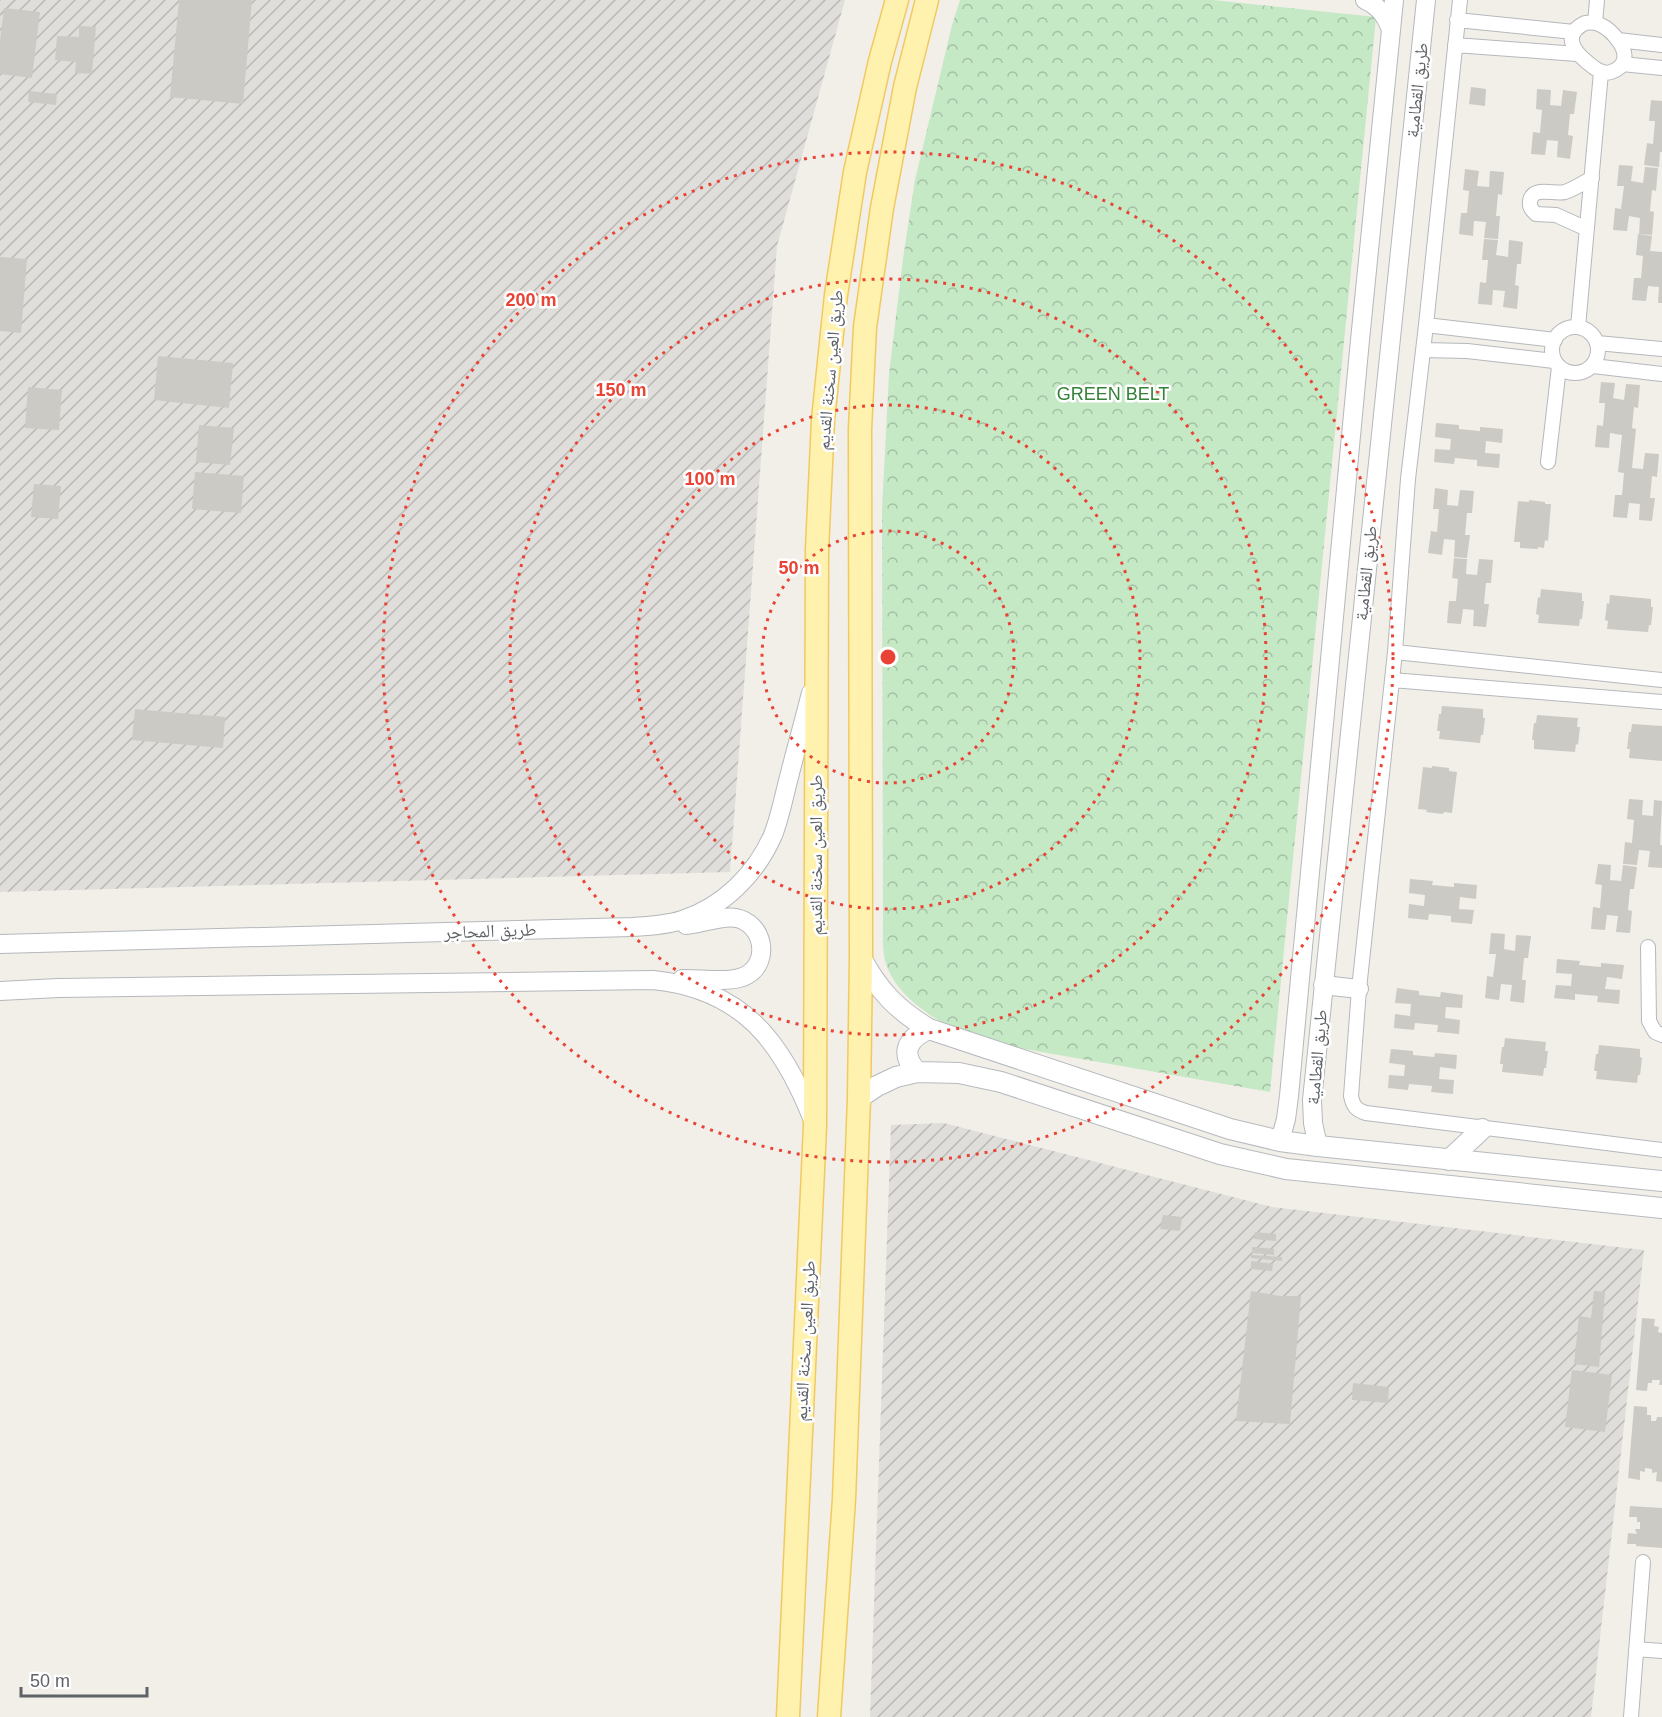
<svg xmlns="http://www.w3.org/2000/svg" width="1662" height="1717" font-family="Arial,'Noto Naskh Arabic',sans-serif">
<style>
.industrial{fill:url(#industrial-furrows)}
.park{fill:url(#park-crowns)}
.building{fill:#cccac5}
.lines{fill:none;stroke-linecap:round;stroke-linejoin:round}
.minor-casing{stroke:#b5b8bc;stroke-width:16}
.tertiary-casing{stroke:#b5b8bc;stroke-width:20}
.secondary-casing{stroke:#b6babf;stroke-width:22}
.primary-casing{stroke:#f2c960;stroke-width:25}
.minor{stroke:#fff;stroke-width:14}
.tertiary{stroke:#fff;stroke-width:18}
.secondary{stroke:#fff;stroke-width:20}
.primary{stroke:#fff2af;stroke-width:22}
.ring{fill:none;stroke:#ea4335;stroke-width:3;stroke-dasharray:3 6}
.labels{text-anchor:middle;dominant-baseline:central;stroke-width:5;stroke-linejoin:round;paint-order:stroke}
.street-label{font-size:18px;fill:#5f6368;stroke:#fff}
.park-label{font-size:18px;fill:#348238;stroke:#fff}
.centre{fill:#ea4335;stroke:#fff;stroke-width:3}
.ring-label{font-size:18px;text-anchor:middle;font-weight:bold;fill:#ea4335;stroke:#fff;stroke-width:5;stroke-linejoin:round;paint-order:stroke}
</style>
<defs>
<pattern id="industrial-furrows" width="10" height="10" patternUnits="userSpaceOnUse" patternTransform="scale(1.5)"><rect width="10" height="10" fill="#e0deda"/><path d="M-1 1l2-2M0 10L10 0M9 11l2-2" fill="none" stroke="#b9b8b5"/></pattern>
<pattern id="park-crowns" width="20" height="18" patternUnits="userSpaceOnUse" patternTransform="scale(1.5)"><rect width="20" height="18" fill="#c5e8c5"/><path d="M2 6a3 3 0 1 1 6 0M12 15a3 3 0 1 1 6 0" fill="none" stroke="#a3c0a4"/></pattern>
</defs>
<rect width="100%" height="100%" fill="#f1efe8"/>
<path class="industrial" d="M0,0H845L777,246L730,872L0,892Z
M944,1123L1272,1207L1644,1250L1591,1717H870L891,1125Z"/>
<path class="park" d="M960,0H1213L1376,17L1270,1092L974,1040C941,1023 895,999 885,960C882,948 883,934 883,922L882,510L889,374L903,259L915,180L952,25Z"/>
<path class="building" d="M179,0H252L243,104L170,97Z
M4,8L40,12L32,78L0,74V41Z
M79,26L96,27L92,74L75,73L76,62L55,60L57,36L79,37Z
M1471,87L1486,89L1485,106L1469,104Z
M1537,89L1551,90L1550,105L1561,106L1563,90L1577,92L1574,114H1570L1568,135L1573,136L1570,159L1557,157L1558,141L1547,140L1545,155L1531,154L1533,132L1540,133L1542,110L1536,109Z
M29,91L57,94L56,105L28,102Z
M1651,100L1662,101V152H1660L1659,167L1644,165L1647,143L1653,144L1655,121H1649Z
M1619,165L1633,166L1631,181L1643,183L1645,167L1658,168L1656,191L1652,190L1650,211L1654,212L1652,235L1639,234L1640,218L1629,216L1627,231L1613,230L1615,208L1621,209L1624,186H1617Z
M1465,169L1479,171L1477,186L1489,187L1490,171L1504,172L1502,195L1498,194L1496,216H1500L1498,239L1484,238L1486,222L1474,221L1473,236L1459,234L1461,213H1467L1469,191L1463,190Z
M1638,234L1652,236L1650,251L1662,252V303H1658L1659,287L1648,286L1646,301L1632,300L1634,278H1641L1643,256L1636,255Z
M1484,239L1498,240L1496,255L1508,257L1509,240L1523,242L1521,264H1517L1515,285L1519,286L1517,309L1503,307L1505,291L1493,290L1492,305L1478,304L1480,282L1486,283L1488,260H1482Z
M0,257L27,259L21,333L0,331Z
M158,356L233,363L229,408L154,400Z
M1601,382L1615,383L1613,398L1624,400L1626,384L1640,385L1638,408L1634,407L1632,428L1636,429L1632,468L1643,469L1645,453L1659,454L1657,477L1652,476L1650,498H1655L1652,521L1639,520L1640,504L1629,503L1627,518L1613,517L1615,495H1622L1624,473L1618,472L1622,435L1610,433L1609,448L1595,447L1597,425L1603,426L1605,403H1599Z
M28,387L62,390L59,430L25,428Z
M1436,423L1459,425V429L1480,431V427L1503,429L1502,443L1486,441L1485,453L1500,454L1499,468L1477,466V460L1455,458L1454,464L1434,462L1435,449L1450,450L1451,439L1435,437Z
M199,425L234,428L230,465L196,462Z
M195,472L244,476L241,513L192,509Z
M34,484L61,486L58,519L31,517Z
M1435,488L1448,490L1447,505L1458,506L1460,490L1474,491L1472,513H1467L1465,535H1470L1467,558L1454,557L1455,540L1444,539L1442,555L1428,553L1431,531L1437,532L1439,509H1433Z
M1529,500L1545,502V504H1551L1548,541L1545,540L1544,548L1538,547V549L1520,548V542H1514L1518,501L1529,502Z
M1454,558L1467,559L1466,574L1477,575L1479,559L1493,560L1491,583H1486L1484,604H1489L1486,627L1473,626L1474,610L1463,609L1461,624L1447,623L1449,601H1456L1458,579L1452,578Z
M1541,589L1582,593V601H1584L1582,619H1580L1579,626L1538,623L1539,615L1536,614L1538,597L1540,598Z
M1610,595L1651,599V607H1653L1651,625H1649L1648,632L1607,629L1608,621L1605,620L1607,603L1609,604Z
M1442,706L1483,709V718H1485L1483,735H1481L1480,743L1439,739L1440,731H1437L1439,714H1441Z
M135,709L225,717L223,748L132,740Z
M1537,715L1578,718L1577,727H1580L1578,745L1576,744L1575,752L1534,749V740H1532L1534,723H1536Z
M1632,724L1662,726V761L1629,758L1630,749H1627L1629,732H1631Z
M1432,766L1449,768V771L1457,772L1452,813L1444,812L1443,814L1426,812L1427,810L1418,809L1423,767L1432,768Z
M1629,799L1643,800L1642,815L1653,816L1654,800L1662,801L1660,845H1662V868L1648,867L1650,851L1639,850L1637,865L1623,864L1625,842L1632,843L1634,820L1627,819Z
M1598,864L1611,865L1610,880L1621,881L1623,865L1637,867L1634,889H1630L1628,910L1632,911L1630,933L1616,932L1618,916L1607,915L1605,930L1591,929L1593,907L1600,908L1602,885L1595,884Z
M1410,879L1433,881L1432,885L1454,887V883L1477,885L1476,899L1460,897L1459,909L1474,910L1472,924L1451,922V916L1429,914L1428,920L1408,918L1409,904L1424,906L1425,895L1409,893Z
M1491,933L1505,934L1504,949L1515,951L1516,935L1531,936L1528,958H1524L1522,980H1526L1524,1003L1510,1001L1512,985L1501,984L1499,1000L1485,998L1487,976L1493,977L1496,954H1489Z
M1557,959L1580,961L1579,965L1601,967V963L1624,965L1622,979L1607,977L1605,989L1620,990L1619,1004L1597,1002L1598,996L1575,994V1000L1554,998L1556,985L1571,986L1572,974L1556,973Z
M1397,988L1419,991V995L1440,997L1441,992L1463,995L1462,1008L1446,1007L1445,1018L1460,1020L1459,1034L1437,1032L1438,1025L1415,1023L1414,1030L1394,1028L1395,1014L1410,1016L1411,1004L1395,1003Z
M1505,1038L1546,1042L1545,1051H1548L1546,1068H1544L1543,1076L1502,1072L1503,1064H1500L1502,1047H1504Z
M1599,1045L1640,1049V1057L1642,1058L1640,1075H1638L1637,1083L1596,1079L1597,1071H1594L1596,1054H1598Z
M1391,1049L1413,1051V1055L1434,1057L1435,1053L1457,1055L1456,1069L1440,1067L1439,1079L1454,1080L1453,1094L1431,1092L1432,1086L1409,1084L1408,1090L1388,1088L1389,1075L1404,1076L1405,1065L1389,1063Z
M1163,1215L1182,1217L1180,1231L1160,1229Z
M1255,1232L1276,1234V1241L1254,1239Z
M1252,1247L1274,1249V1255L1252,1253Z
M1251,1255L1282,1257V1261L1251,1258Z
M1251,1261L1273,1264L1272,1271L1251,1269Z
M1251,1291L1280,1296H1301L1290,1424L1236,1421Z
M1594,1291L1605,1292L1599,1367L1574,1364L1579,1316L1591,1318Z
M1642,1318L1655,1319L1654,1326L1659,1327L1658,1332L1662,1333V1385H1659L1660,1380H1652V1383H1648L1647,1391L1636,1390Z
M1572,1370L1612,1375L1605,1432L1565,1427Z
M1353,1383L1389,1387L1388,1403L1352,1400Z
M1634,1406L1647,1407V1415H1651V1421H1656L1657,1417H1662V1482L1656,1481L1657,1472L1652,1473V1469L1645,1468V1472L1640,1471V1480L1628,1478Z
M1630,1506L1662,1508V1548L1636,1546V1544H1627L1628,1533L1637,1534L1635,1529H1640V1522H1637V1517H1629Z"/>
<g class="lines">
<defs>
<path id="minor" d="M1460,0L1426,325L1408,479L1395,652L1359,989L1351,1096C1353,1106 1356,1110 1366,1113L1662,1150
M1457,20L1574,32
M1585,23C1590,22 1594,22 1599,24C1612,30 1634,53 1620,67C1615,71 1608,74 1603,72C1597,71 1592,66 1587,62C1572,50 1563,34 1585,23Z
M1595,23L1597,0
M1618,40L1662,45
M1455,45L1577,54
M1622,64L1662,68
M1587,229L1556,215L1536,214C1532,210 1529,207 1530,201C1533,185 1555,195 1565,192C1574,189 1583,183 1592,178
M1426,325L1555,340
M1552 350a23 23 0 1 1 46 0a23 23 0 1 1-46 0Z
M1578,327L1601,72
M1597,343L1662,349
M1423,350L1467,351L1554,361
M1593,366L1662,374
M1548,462L1559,367
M1395,652L1662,680
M1392,680L1662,702
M1648,947L1649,1021L1655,1032L1662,1035
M1636,1649L1662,1651
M1631,1717L1643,1562"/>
<path id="tertiary" d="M1365,0C1379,6 1386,16 1391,30
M0,944L632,927C649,926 666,925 682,920C723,907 756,874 773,835C780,817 784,796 789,777C796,749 804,721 811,693
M682,979C699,978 732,984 747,975C771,961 763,923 736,918C723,915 700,924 686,925
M1323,985L1359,989
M0,991L58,988L653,980C743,989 782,1042 813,1120
M1280,1141L1286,1119L1289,1096L1360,340L1394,0
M1318,1146L1313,1123L1312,1100L1426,0"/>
<path id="secondary" d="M861,958C879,991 897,1010 929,1029L1230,1129L1280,1141L1318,1146L1662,1181
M917,1072C899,1053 908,1038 929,1029
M859,1098L877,1086L896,1077L917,1072L959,1073L1001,1082L1220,1154L1286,1169L1662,1208
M1449,1160L1482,1129"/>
<path id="primary" d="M788,1717L815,1126L817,550L823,420L836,295L855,172L880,61L897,0
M829,1717L844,1499L859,1098L861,958L860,429L865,327L882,208L905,87L927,0"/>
</defs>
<use href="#minor" class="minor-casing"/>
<use href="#tertiary" class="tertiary-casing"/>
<use href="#secondary" class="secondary-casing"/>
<use href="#primary" class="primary-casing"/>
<use href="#minor" class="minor"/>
<use href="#tertiary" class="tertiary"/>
<use href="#secondary" class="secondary"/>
<use href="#primary" class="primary"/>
</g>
<g class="ring">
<circle cx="888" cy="657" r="126"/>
<circle cx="888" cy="657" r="252"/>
<circle cx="888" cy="657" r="378"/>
<circle cx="888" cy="657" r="505"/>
</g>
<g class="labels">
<g class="street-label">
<text transform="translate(1417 90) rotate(-84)">طريق القطامية</text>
<text transform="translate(830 370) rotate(-85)">طريق العين سخنة القديم</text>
<text transform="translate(1366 573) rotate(-84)">طريق القطامية</text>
<text transform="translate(816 855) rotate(-90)">طريق العين سخنة القديم</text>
<text transform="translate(490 931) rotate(-2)">طريق المحاجر</text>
<text transform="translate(1317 1057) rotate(-85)">طريق القطامية</text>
<text transform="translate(805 1341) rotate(-87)">طريق العين سخنة القديم</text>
</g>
<g class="park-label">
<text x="1113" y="394">GREEN BELT</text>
</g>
</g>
<circle cx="888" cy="657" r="9" class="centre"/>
<g class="ring-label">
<text x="531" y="306">200 m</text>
<text x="621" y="396">150 m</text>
<text x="710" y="485">100 m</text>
<text x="799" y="574">50 m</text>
</g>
<path d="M21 1687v9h126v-9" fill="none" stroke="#5f6368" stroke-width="3"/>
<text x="30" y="1687" font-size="18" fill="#5f6368" stroke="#ffffff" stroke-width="4.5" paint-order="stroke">50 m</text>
</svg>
